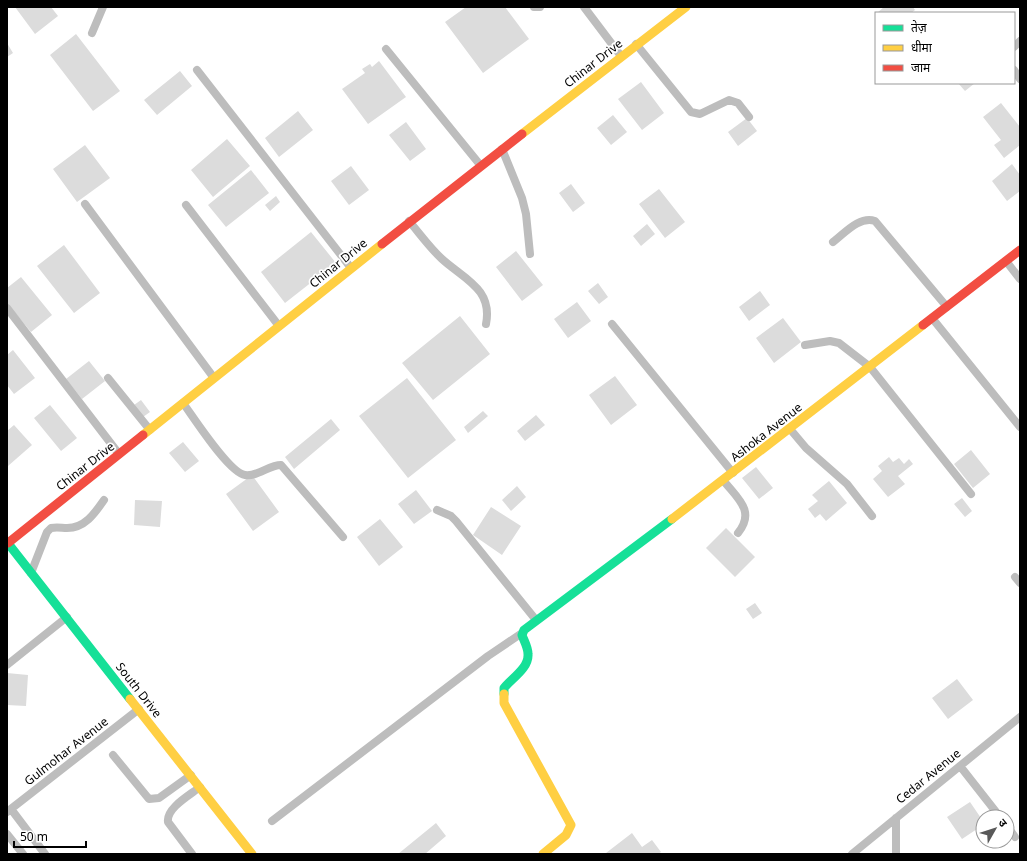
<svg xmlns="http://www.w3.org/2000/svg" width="1027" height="861" font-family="'Noto Sans','Noto Sans Devanagari',sans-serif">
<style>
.building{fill:#dcdcdc}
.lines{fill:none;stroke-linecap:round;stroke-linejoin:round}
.street{stroke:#bdbdbd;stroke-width:8}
.fast{stroke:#16e098;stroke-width:9}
.slow{stroke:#ffcf43;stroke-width:9}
.jam{stroke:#f24e42;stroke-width:9}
.labels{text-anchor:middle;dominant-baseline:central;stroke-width:3.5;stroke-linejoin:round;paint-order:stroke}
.street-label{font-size:12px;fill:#000;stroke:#fff}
</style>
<rect width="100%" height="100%" fill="#fff"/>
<path class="building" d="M15,7H51L58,16L35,34Z
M466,7H505L529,39L483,73L445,22Z
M884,7H913L915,10L911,13H877Z
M76,34L120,91L93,111L50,55Z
M7,43L13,53L7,57Z
M379,61L406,97L368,124L342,89L365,73L362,69L370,64L372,67Z
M180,71L192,86L157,115L144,100Z
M641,82L664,113L642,130L618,99Z
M958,83H975L965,91Z
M1001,103L1020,127V145L1004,158L994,145L1001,140L983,117Z
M298,111L313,130L279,157L265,138Z
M613,115L627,132L611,145L597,128Z
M747,118L757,131L738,146L728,132Z
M406,122L426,149L410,161L389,135Z
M227,139L250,166L213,197L191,170Z
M85,145L110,178L77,202L53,169Z
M1012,164L1020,175V191L1007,201L992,181Z
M351,166L369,190L349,205L331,181Z
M251,170L269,193L226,227L208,205Z
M571,184L585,203L573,212L559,193Z
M659,189L685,222L665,238L639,204Z
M276,196L280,202L270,211L265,205Z
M647,224L655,234L641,246L633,236Z
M311,232L336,263L285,303L261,272Z
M64,245L100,293L74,313L37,266Z
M516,251L543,285L522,301L496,267Z
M21,277L52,315L31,332L7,303V288Z
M598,283L608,297L599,304L588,291Z
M760,291L770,305L749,321L739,307Z
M577,302L591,321L568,338L554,319Z
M460,316L490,354L433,400L402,363Z
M783,318L801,342L774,363L756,338Z
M13,350L35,378L14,394L7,385V355Z
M89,361L105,381L82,399L66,379Z
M615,376L637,405L611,425L589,395Z
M407,378L456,440L408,478L359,416Z
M141,400L150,412L143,417L134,405Z
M50,405L77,438L61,451L34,418Z
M483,411L488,416L468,433L464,427Z
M536,415L545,425L525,441L517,431Z
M331,419L340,430L294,469L285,457Z
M14,425L32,445L8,466L7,431Z
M183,442L199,461L185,472L169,453Z
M971,450L990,474L973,488L954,464Z
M889,457L893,462L899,458L904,464L909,459L913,464L898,476L905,484L888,497L873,479L882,471L878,466Z
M756,467L773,488L759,499L742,478Z
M252,475L279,512L253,531L226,494Z
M829,481L847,503L826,521L820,514L815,518L808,509L818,501L812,495Z
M517,486L526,497L511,511L502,500Z
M416,490L432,511L414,524L398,504Z
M962,498L972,511L965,517L954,504Z
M135,500L162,501L160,527L134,525Z
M491,507L521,526L502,555L473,535Z
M380,519L403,547L379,566L357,537Z
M726,528L755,557L735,577L706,548Z
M755,603L762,613L753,619L746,609Z
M7,673L28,675L26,706L7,705Z
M957,679L973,700L948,719L932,698Z
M970,802L983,821V825L962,839L947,817Z
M436,823L446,836L425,854H398Z
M632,833L642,847L652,840L661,852L658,854H607L606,853Z"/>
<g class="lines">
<path class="street" d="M534,7H540
M584,7L621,56
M92,33L103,7
M636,44L691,112L700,114L729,100L738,103L749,117
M1014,47L1020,41
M386,49L481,166
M197,70L351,268
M1014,70L1020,79
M502,149L522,198L526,214L530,254
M85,204L214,378
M186,205L279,326
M409,221C420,234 430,248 442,259C464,279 493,289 486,324
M833,242C845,233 859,216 875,221L947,307
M1006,261L1020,279
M7,308L119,454
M932,318L1020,427
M612,324L733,473
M805,345L830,341L839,343L870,367L971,494
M108,378L150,430
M183,403C194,418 229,473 245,475C257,477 269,465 281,465L343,537
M790,429L806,448L847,484L872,516
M723,480C737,498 756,511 738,533
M437,510L451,516L456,521L536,620
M31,573L47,532L51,528C57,527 62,528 67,528C85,528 95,513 104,500
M1015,577L1020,583
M7,665L67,617
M113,755L149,799L159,798L191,775
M960,766L1000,817
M11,809L45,854
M7,812L139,709
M272,821L488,656L522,633
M1007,826L1015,837
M7,834L23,854
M192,854L168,822C166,808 190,795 200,787
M852,854L1020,717
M896,854V818"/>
<path class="fast" d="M7,542L130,699
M504,694V688C512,678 529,668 528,654C528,647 524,641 522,635L524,630L672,519"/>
<path class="slow" d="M522,134L686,7
M143,435L382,244
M672,519L923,325
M504,694V703L571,825L566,835L543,854
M130,699L252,854"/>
<path class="jam" d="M382,244L522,134
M923,325L1020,250
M8,543L143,435"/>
</g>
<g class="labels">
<g class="street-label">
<text transform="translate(593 63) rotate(-38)">Chinar Drive</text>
<text transform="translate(338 263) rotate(-39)">Chinar Drive</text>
<text transform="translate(766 432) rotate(-38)">Ashoka Avenue</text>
<text transform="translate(85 466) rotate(-38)">Chinar Drive</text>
<text transform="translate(139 690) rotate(52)">South Drive</text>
<text transform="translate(66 751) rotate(-38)">Gulmohar Avenue</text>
<text transform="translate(928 776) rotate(-39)">Cedar Avenue</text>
</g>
</g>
<rect width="1027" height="861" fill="none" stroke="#000000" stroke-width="16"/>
<rect x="875" y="12" width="140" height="72" fill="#ffffff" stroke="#999999"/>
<rect x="883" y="25" width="20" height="6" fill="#16e098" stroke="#999999"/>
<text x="911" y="32" font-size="12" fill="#000000">तेज़</text>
<rect x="883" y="45" width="20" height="6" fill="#ffcf43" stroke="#999999"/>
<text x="911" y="52" font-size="12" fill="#000000">धीमा</text>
<rect x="883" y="65" width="20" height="6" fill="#f24e42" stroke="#999999"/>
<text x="911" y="72" font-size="12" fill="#000000">जाम</text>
<g transform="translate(995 829) rotate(51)"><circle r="19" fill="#ffffff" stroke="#999999"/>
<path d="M0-3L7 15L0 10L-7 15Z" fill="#595959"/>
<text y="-6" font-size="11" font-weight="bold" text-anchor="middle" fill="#000000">उ</text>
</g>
<path d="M14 841v6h72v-6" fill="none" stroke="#000000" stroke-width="2"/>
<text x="20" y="841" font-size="12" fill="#000000" stroke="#ffffff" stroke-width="3" paint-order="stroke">50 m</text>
</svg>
